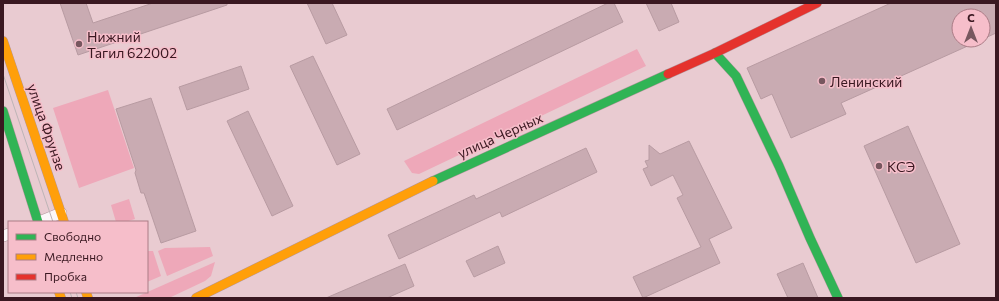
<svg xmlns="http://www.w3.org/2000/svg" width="999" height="301" font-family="Commissioner,sans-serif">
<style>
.green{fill:#eea8b9}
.building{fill:#c9abb2;stroke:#b89ba2}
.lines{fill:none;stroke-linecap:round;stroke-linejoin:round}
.street-casing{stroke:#b4969d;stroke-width:12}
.fast-casing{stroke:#b4969d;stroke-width:10}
.slow-casing{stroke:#b4969d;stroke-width:10}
.jam-casing{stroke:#b4969d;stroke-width:10}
.street{stroke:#fcf7f8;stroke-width:11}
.fast{stroke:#30b455;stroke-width:9}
.slow{stroke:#ff9f0a;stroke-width:9}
.jam{stroke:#e5322d;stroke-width:9}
.tram{stroke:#bdb4b6;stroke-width:1}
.poi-dot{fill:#77575f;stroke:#f6beca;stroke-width:1.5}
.labels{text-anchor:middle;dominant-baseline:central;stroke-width:3;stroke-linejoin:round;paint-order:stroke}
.poi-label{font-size:14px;fill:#3a1821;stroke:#f6beca;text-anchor:start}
.street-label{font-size:14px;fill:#3a1821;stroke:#f6beca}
</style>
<rect width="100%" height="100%" fill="#e9cbd1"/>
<path class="green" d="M637,49L646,66L419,174L412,173L404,161Z
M108,90L134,168L79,188L53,108Z
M129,199L135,219L125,222H116L111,205Z
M210,247L213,256L167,276L158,251L165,248Z
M147,251H153L161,276L147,282Z
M215,262L211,276L205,281L169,298H134Z"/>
<path class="building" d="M60,3H86L93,23L153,3H227V5L78,55Z
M307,3H332L347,35L326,44Z
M608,3H614L623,22L397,130L387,109Z
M646,3H671L679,22L659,31Z
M891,3H996V33L983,39V16H959V40H981L841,103L846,114L791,138L772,94L761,99L747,68Z
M313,56L360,154L337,165L290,66Z
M241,66L249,89L187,110L179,87Z
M151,98L196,231L161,243L144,193H141L135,173L136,170L116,109Z
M248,111L293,206L272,216L227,121Z
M908,126L960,244L916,263L864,146Z
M689,141L732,228L709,239L720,263L643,298L633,277L701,247L677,198L683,195L673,175L651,186L643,169L648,167L645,161L649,160V145L660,154Z
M586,148L597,172L502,217L500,212L399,259L388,235L474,195L476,199Z
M498,246L505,263L474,277L466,261Z
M803,263L818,298H788L777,274Z
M405,264L414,286L387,298H326Z"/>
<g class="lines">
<defs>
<path id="street" d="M39,222L61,213
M3,236L9,234"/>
<path id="fast" d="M715,53L736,76L779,166L810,238L838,298
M3,111L38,222
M433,181L668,74"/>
<path id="slow" d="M3,41L64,222
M59,292L61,298
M86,292L88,298
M196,298L433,181"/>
<path id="jam" d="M668,74L715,53L817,3"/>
</defs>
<use href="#street" class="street-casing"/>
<use href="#fast" class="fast-casing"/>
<use href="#slow" class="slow-casing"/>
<use href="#jam" class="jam-casing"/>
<use href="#street" class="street"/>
<use href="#fast" class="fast"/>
<use href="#slow" class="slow"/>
<use href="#jam" class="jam"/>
<path class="tram" d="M3,74L53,222
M70,292L72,298
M76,292L78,298"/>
</g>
<g class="poi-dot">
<circle cx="79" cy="44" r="4"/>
<circle cx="822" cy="81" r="4"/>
<circle cx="879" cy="166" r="4"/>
</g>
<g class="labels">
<g class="poi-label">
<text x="87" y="36">Нижний<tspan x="87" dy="16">Тагил 622002</tspan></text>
<text x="830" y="81">Ленинский</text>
<text x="887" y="166">КСЭ</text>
</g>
<g class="street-label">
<text transform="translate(47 127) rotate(71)">улица Фрунзе</text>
<text transform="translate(500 135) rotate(-24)">улица Черных</text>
</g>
</g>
<rect width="999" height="301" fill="none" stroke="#3a1821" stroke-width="8"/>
<rect x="8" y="221" width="140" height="72" fill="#f6beca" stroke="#ab7c86"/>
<rect x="16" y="234" width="20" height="6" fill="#30b455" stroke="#ab7c86"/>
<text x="44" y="241" font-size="12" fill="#3a1821">Свободно</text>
<rect x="16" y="254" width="20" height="6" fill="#ff9f0a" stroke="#ab7c86"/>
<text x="44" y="261" font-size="12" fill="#3a1821">Медленно</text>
<rect x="16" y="274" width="20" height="6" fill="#e5322d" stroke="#ab7c86"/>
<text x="44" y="281" font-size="12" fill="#3a1821">Пробка</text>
<g transform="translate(971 28)"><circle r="19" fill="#f6beca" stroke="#ab7c86"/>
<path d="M0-3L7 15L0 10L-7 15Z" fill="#77575f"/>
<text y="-6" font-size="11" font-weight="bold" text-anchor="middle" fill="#3a1821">С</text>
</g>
</svg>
